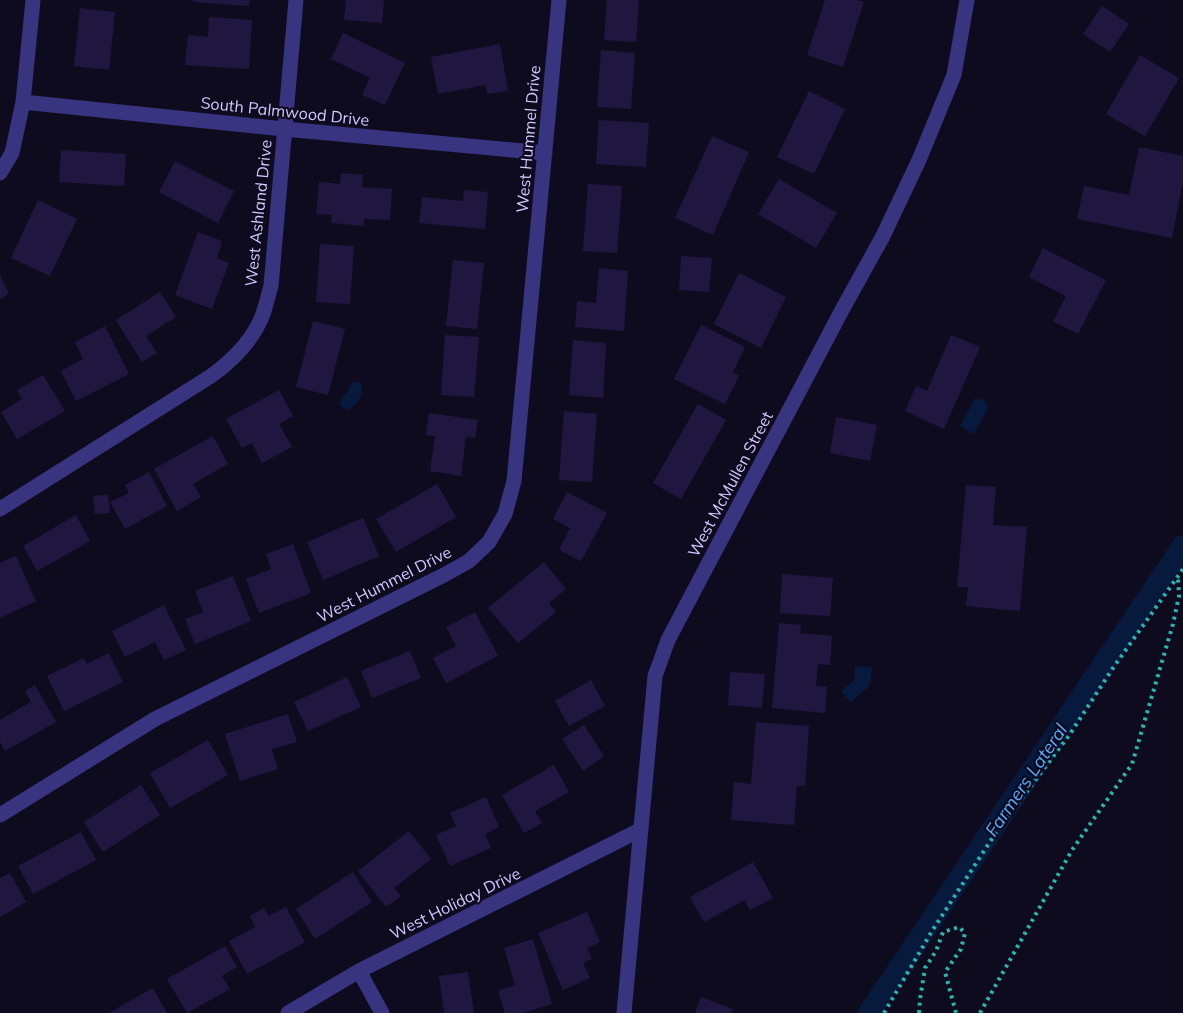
<svg xmlns="http://www.w3.org/2000/svg" width="1183" height="1013" font-family="Mulish,sans-serif">
<style>
.water{fill:#07193c}
.lines{fill:none;stroke-linecap:round;stroke-linejoin:round}
.canal{stroke:#07193c;stroke-width:22}
.building{fill:#201741}
.path{stroke:#28b4af;stroke-width:4;stroke-dasharray:3 4.5;stroke-linecap:butt}
.minor{stroke:#393480;stroke-width:15}
.labels{text-anchor:middle;dominant-baseline:central;stroke-width:4.5;stroke-linejoin:round;paint-order:stroke}
.street-label{font-size:16px;fill:#d1c9ff;stroke:#0f0b1f}
.water-label{font-size:18px;font-style:italic;fill:#57adff;stroke:#0f0b1f}
</style>
<rect width="100%" height="100%" fill="#0f0b1f"/>
<path class="water" d="M358,381L362,384C363,396 358,404 348,410L343,408L340,404C342,396 349,391 352,383Z
M975,398L978,400L980,398L986,401L985,404L989,406L974,434L960,426Z
M855,666L872,667L870,685L851,703L841,691L854,680Z"/>
<g class="lines">
<path class="canal" d="M869,1013L1183,546"/>
</g>
<path class="building" d="M193,0H249V6L193,2Z
M346,0H384L382,23L344,20Z
M607,0H639L636,42L604,40Z
M825,0H857L864,2L843,67L807,55Z
M1102,6L1129,24L1110,52L1083,34Z
M80,8L115,12L109,70L74,66Z
M209,17L252,20L249,69L185,65L188,35L208,37Z
M343,33L405,63L385,105L362,95L370,78L331,59Z
M500,44L508,91L487,94L485,85L438,94L431,57Z
M601,50L635,53L631,109L597,107Z
M1140,55L1179,78L1145,136L1106,114Z
M809,91L845,109L814,174L777,157Z
M599,120L649,123L646,167L596,164Z
M712,136L749,152L713,235L675,218Z
M1139,147L1183,156V181L1172,238L1077,219L1084,186L1129,195Z
M61,150L126,154L124,186L59,182Z
M175,161L234,191L218,223L159,192Z
M341,173L363,175L362,187L392,189L390,220L364,219V226L331,223L332,215L316,214L319,182L340,184Z
M779,179L837,213L816,248L758,214Z
M588,184L622,186L617,253L583,251Z
M464,190L488,192L485,229L419,223L422,197L463,201Z
M38,200L77,219L50,276L11,258Z
M198,232L222,241L217,258L229,263L212,309L175,295Z
M320,244L354,246L350,304L316,302Z
M1043,248L1106,280L1078,334L1053,321L1066,296L1029,277Z
M681,256L712,258L709,292L679,290Z
M453,260L484,263L477,329L446,326Z
M599,268L628,271L624,331L575,327L577,301L596,303Z
M739,273L786,297L761,348L714,324Z
M0,275L9,294L0,299Z
M160,292L176,317L146,336L157,353L142,362L116,320Z
M313,321L345,329L328,395L296,387Z
M701,325L745,347L733,372L739,376L725,404L674,379Z
M105,326L129,374L76,401L61,371L83,359L75,342Z
M445,335L479,337L474,397L441,395Z
M951,335L980,347L944,429L905,411L916,386L927,391Z
M573,340L606,343L603,398L569,395Z
M43,375L65,411L17,439L1,412L22,399L17,390Z
M279,390L293,416L279,424L292,447L262,463L252,443L242,448L226,419Z
M698,404L726,420L681,499L653,483Z
M564,411L597,414L592,482L559,480Z
M429,413L478,420L475,438L466,437L461,476L430,471L435,436L426,435Z
M836,417L877,425L870,461L830,453Z
M213,436L228,464L193,484L201,497L177,511L154,469Z
M149,472L167,506L125,529L110,502L129,493L125,485Z
M437,484L456,517L396,552L376,519Z
M966,485L996,487L993,525L1027,527L1020,611L966,606L968,587H957Z
M567,492L607,513L581,561L559,550L570,528L553,519Z
M108,495L110,513L95,514L93,496Z
M76,515L90,541L37,571L23,546Z
M363,518L379,556L323,580L307,542Z
M293,544L311,593L259,613L246,579L271,569L266,554Z
M16,556L36,601L0,618V563Z
M544,562L566,589L549,603L556,612L518,643L488,608Z
M782,574L833,578L830,616L780,613Z
M233,576L251,621L195,644L185,619L203,612L195,591Z
M164,605L186,650L164,660L155,642L125,657L112,631Z
M475,612L498,656L446,683L433,658L456,646L446,627Z
M779,623L801,625L800,633L832,636L830,665L818,664L816,686L827,687L825,713L772,708Z
M410,651L421,678L372,698L361,671Z
M109,653L123,682L64,711L47,676L84,658L87,664Z
M730,672L765,674L762,708L728,705Z
M347,677L361,707L308,731L294,702Z
M591,680L605,706L569,726L555,701Z
M35,685L56,722L5,751L0,742V720L31,702L25,691Z
M288,714L297,742L272,749L278,769L240,781L225,734Z
M756,722L809,726L805,786H797L794,825L731,820L734,782L751,784Z
M584,725L604,756L583,771L562,739Z
M208,740L228,775L170,808L150,773Z
M554,765L569,792L535,811L542,823L524,833L502,795Z
M141,785L160,815L103,852L84,822Z
M486,797L499,827L485,834L491,848L450,866L436,835L456,826L450,813Z
M409,831L431,859L394,888L401,896L386,907L358,871Z
M81,832L96,860L33,894L18,866Z
M753,862L773,898L750,910L745,900L704,922L690,897Z
M353,872L372,902L315,939L296,909Z
M10,873L26,902L0,917V878Z
M286,907L305,942L247,974L229,941L255,927L250,916L264,908L269,916Z
M587,912L600,942L587,948L592,959L583,963L590,978L563,990L538,933Z
M533,939L552,1004L523,1013H505L498,991L515,985L504,948Z
M225,946L237,967L222,976L230,989L187,1013L167,979Z
M468,972L474,1013H444L439,976Z
M153,988L167,1013H109Z
M701,997L733,1009L731,1013H695Z"/>
<g class="lines">
<path class="path" d="M884,1013L932,931L995,834L1070,734L1113,668L1183,569
M919,1013L920,999L925,968L936,951L943,932L959,927L965,933L961,949L945,972L956,1013
M980,1013L1072,850L1132,764L1173,624L1179,596L1178,577"/>
<path class="minor" d="M23,102L284,129L545,153
M0,173L12,153L23,102L33,0
M0,509L211,376C233,360 253,341 263,314C266,305 268,296 271,286L296,0
M0,815L155,719L444,575L469,561L489,542L505,514L514,481L559,0
M359,971L382,1013
M288,1013L359,971L640,830
M624,1013L655,676L668,640L842,310L883,236L919,160L954,75L967,0"/>
</g>
<g class="labels">
<g class="street-label">
<text transform="translate(285 111) rotate(6)">South Palmwood Drive</text>
<text transform="translate(528 139) rotate(-85)">West Hummel Drive</text>
<text transform="translate(258 213) rotate(-84)">West Ashland Drive</text>
<text transform="translate(730 484) rotate(-62)">West McMullen Street</text>
<text transform="translate(384 584) rotate(-27)">West Hummel Drive</text>
<text transform="translate(455 903) rotate(-26)">West Holiday Drive</text>
</g>
<g class="water-label">
<text transform="translate(1026 780) rotate(-56)">Farmers Lateral</text>
</g>
</g>
</svg>
